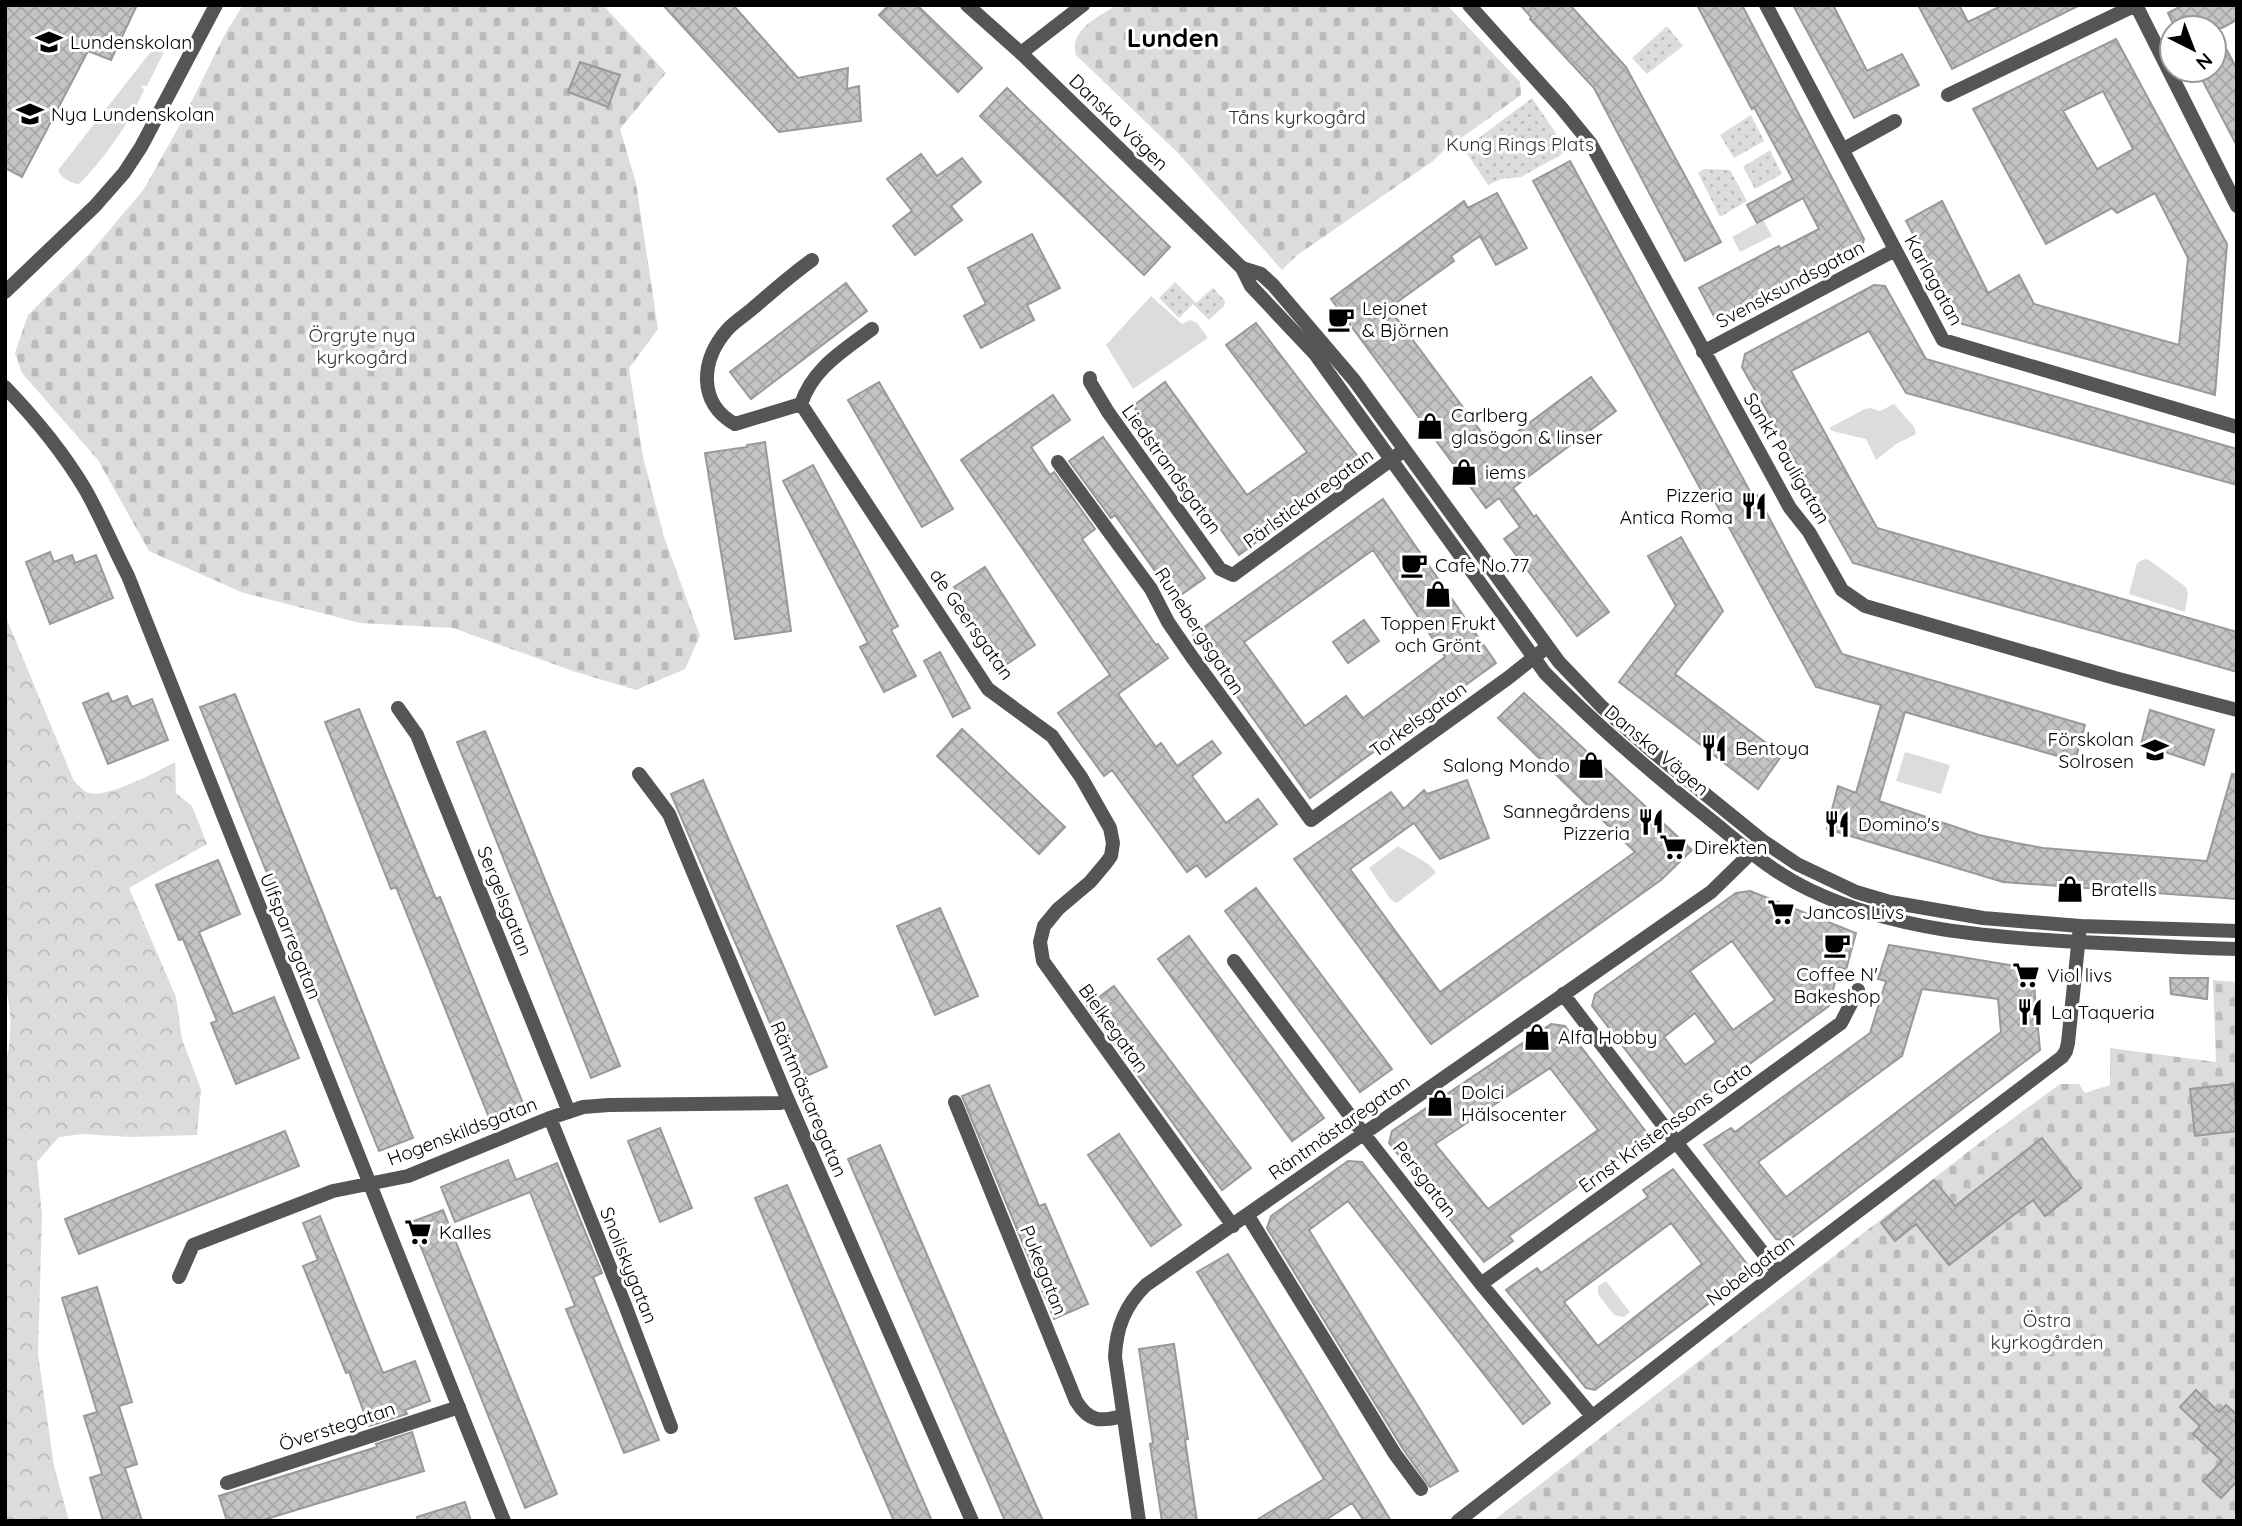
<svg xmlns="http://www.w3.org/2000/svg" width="2242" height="1526" font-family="Quicksand,sans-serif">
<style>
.grass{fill:#dcdcdc}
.forest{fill:url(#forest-crowns)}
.cemetery{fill:url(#cemetery-stones)}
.park{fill:url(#park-dots)}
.building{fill:url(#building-cross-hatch);stroke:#999;stroke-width:2;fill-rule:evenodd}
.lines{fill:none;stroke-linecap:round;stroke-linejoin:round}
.minor{stroke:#555;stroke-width:14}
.tertiary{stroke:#555;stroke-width:14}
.labels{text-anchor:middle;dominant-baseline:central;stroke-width:6;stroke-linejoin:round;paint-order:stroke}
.poi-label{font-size:19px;fill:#000;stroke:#fff;text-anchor:start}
.park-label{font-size:19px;fill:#333;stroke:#fff}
.street-label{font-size:19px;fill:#000;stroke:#fff}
.district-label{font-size:26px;font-weight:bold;fill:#000;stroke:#fff}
</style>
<defs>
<pattern id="forest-crowns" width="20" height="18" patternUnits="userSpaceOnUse" patternTransform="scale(1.75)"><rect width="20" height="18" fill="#dcdcdc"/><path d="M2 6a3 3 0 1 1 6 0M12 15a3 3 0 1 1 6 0" fill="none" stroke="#bbb"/></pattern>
<pattern id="cemetery-stones" width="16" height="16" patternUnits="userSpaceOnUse" patternTransform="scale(1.75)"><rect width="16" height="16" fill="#dcdcdc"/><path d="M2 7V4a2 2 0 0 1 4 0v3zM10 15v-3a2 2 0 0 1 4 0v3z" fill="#bbb"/></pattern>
<pattern id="park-dots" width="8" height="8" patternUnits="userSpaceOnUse" patternTransform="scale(1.75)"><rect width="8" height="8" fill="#dcdcdc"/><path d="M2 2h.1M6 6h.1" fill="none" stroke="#bbb" stroke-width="1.8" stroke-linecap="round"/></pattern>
<pattern id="building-cross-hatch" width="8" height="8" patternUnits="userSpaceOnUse" patternTransform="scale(1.75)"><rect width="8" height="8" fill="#c4c4c4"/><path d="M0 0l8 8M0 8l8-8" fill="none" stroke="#a7a7a7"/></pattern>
</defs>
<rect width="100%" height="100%" fill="#fff"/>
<path class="grass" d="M157,48H162L163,54L147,86H141L144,90C129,124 105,158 79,184C72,184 60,177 58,170L149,54Z
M1763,220L1772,236L1740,252L1732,237Z
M1151,296L1182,324L1190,320L1197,323L1208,338L1133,389L1106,345Z
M1894,404L1914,427L1916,434L1896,444L1876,460L1866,439L1832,431L1829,428L1865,409L1870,408L1880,411Z
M2144,559L2149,560L2186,587L2188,594L2185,612L2129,594L2137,563Z
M1905,752L1950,765L1941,794L1896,781Z
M1398,846C1410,855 1430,861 1436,873L1397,903L1391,900L1369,868Z
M1606,1281L1630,1312L1624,1317L1614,1315L1598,1294V1286Z"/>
<path class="forest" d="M5,615L74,781C78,784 82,790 86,792C103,801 158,771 175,762L176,793L192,806L207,844L129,888L176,997L182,1039L201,1089L197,1135L130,1137L83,1134L59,1137L37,1162L42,1215L38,1354L54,1466L69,1521H5V1063C12,1044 12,1007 5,987Z"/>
<path class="cemetery" d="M243,5H603L666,73L620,129L636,183L658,329L629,368L643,457L664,537L700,636L685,669L636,690L576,672L453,628L360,623L241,592L149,551L98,460L22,373L15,353L28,315L91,252L144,189L182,121L225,34Z
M1117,5H1447L1520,82L1521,95L1443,151L1433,161L1296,256L1282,270L1178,153L1076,55C1068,30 1100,16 1117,5Z
M2213,980L2237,982V1521H1493L1978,1144L2060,1084H2079L2085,1093L2110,1085V1048L2216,1062Z"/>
<path class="park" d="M1667,26L1683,46L1647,74L1632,58Z
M1532,98L1568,151L1521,177L1501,179L1488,185L1464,149Z
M1751,115L1764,141L1734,158L1720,135Z
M1770,150L1782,174L1755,189L1743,167Z
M1704,169L1730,170L1747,201L1720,217L1698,173Z
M1175,282L1196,303L1213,288L1225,301L1224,306L1209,320L1193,304L1179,318L1159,298Z"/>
<path class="building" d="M5,5H137L111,60L88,51L22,177L5,168Z
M663,5H733L798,78L848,68L847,89L859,86L861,121L779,132Z
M889,5H917L982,68L958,92L879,15Z
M1520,5H1570L1626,67L1721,242L1685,261L1594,88L1530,19L1531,17Z
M1697,5H1742L1864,239L1862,246L1718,324L1699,288L1779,246L1780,249L1819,229L1803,198L1757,223L1747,205L1793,180L1754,107L1752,109L1748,102Z
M1793,5H1833L1867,71L1902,54L1919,85L1854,118Z
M1918,5H1959L1968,22L2003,5H2080L1952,69Z
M2183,5H2237V20L2222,28H2215L2237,69V146L2197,70H2214V28H2175L2168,13Z
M2116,39L2227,244L2215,395L1962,324L1906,221L1942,201L1988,293L2019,275L2034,304L2179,345L2188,258L2155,193L2117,213L2112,208L2046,244L1973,109ZM2103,91L2133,149L2097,169L2063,111Z
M580,62L620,75L608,107L568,92Z
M1007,88L1170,247L1144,275L980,116Z
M921,154L937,176L962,158L981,182L951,206L962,220L915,255L893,226L912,211L887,179Z
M1570,161L1753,497L1757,495L1842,654L2085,725L2075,761L1905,712L1879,801L1979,835L2016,843L2043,848L2207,861L2232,774L2237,775V899L2003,882L1827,829L1838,786L1856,793L1881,705L1816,687L1713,498L1707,501L1533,181Z
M1497,193L1527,248L1496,265L1480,236L1451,256L1454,261L1389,308L1494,449L1591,377L1616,411L1513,488L1534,517L1536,515L1609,612L1577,636L1504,539L1520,527L1499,498L1486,508L1331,299L1464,201L1468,208Z
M1032,234L1060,288L1027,305L1034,320L981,348L964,316L986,304L968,268Z
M846,283L867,311L751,399L730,372Z
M1874,285L1885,286L1926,359L2237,449V485L1906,393L1869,331L1791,371L1877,528L2237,632V672L1853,563L1742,367L1745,354Z
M1256,323L1363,463L1239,555L1133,406L1165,382L1247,495L1307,452L1226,345Z
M879,382L953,509L922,527L848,400Z
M1053,395L1070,420L1031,447L1050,475L1054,472L1095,529L1082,539L1156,645L1158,644L1168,658L1118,694L1156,747L1161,743L1177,766L1212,741L1221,753L1192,776L1226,823L1258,799L1277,824L1206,877L1197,865L1187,872L1112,770L1104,776L1058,713L1110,675L961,460Z
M1103,437L1205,578L1175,599L1115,515L1111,518L1069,461Z
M765,442L791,631L735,639L705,453L747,447V445Z
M813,465L898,626L891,630L916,676L884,692L860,647L868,643L783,481Z
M1383,499L1496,663L1310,798L1193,635ZM1373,550L1445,657L1363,718L1346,696L1305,726L1244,642Z
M1681,537L1723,611L1675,674L1782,755L1758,789L1619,682L1676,606L1648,556Z
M50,552L54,562L72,555L75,563L96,555L113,598L50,624L26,562Z
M985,567L1035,645L1004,666L954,587Z
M1364,620L1379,641L1348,663L1333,642Z
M940,652L970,708L953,717L924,661Z
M108,693L112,702L127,696L132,707L152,699L168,740L108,764L83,703Z
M1524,693L1692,850L1661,880L1431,1044L1294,859L1391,792L1404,809L1424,790L1427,794L1467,780L1489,838L1440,859L1414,823L1350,869L1440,992L1635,852L1498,718Z
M235,694L413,1138L379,1151L200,707Z
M359,709L436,899L440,897L524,1106L490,1120L396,887L391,889L325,722Z
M2150,710L2214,730L2204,765L2141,744Z
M962,729L1065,827L1039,854L937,756Z
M485,731L620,1066L591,1078L457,742Z
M703,780L827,1067L795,1081L671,794Z
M218,860L240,914L199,932L233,1014L274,997L299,1058L236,1084L211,1023L217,1021L183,939L179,940L156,885Z
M1256,888L1392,1069L1360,1092L1225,911Z
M1750,891L1856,933L1846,970L1839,967L1829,1006L1707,1095L1710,1100L1681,1122L1592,1006L1595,994L1736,893ZM1732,941L1775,1000L1733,1030L1690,971ZM1695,1013L1716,1042L1685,1065L1664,1037Z
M940,908L978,996L935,1015L897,926Z
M1189,936L1324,1118L1292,1141L1158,959Z
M1889,945L2027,968L2033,975L2040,1050L1788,1241L1776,1239L1704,1145L1731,1128L1735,1132L1870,1033L1886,981L1878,979ZM1922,989L1998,999L2001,1032L1786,1197L1758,1162L1902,1056Z
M2170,978H2208L2207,999L2171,994Z
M1114,986L1251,1168L1222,1190L1087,1006Z
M1551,1024L1565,1026L1653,1141L1624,1163L1618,1157L1509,1236L1513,1241L1484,1262L1389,1143L1392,1131ZM1550,1068L1598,1130L1488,1209L1435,1144Z
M2234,1084L2237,1131L2195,1136L2190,1089Z
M989,1085L1039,1206L1045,1204L1088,1304L1054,1319L962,1096Z
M660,1128L692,1208L660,1222L628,1141Z
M285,1131L299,1166L79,1254L65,1219Z
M1119,1134L1181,1225L1151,1246L1088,1155Z
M2042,1138L2081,1188L2045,1216L2033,1200L1949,1265L1916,1224L1895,1241L1881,1223L1934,1180L1955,1206Z
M880,1145L940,1285L1043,1521H1005L897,1273L848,1159Z
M508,1160L516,1180L557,1163L602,1273L593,1277L659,1440L624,1453L566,1309L575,1306L530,1192L455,1222L441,1187Z
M1348,1161L1362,1162L1550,1403L1523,1424L1348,1201L1309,1230L1458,1471L1430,1487L1403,1449L1267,1228L1271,1216Z
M1673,1169L1747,1264L1745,1276L1595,1390L1586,1388L1506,1290L1537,1268L1541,1273L1648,1197L1643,1190ZM1671,1223L1702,1264L1598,1346L1564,1302Z
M787,1185L845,1320L932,1521H894L815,1340L755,1198Z
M443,1210L557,1494L525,1508L411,1222Z
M320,1216L383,1373L415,1361L430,1401L405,1410L407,1414L369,1426L349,1372L346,1373L303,1266L318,1260L303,1223Z
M1228,1254L1307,1381L1391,1521H1364L1352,1503L1324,1521H1255L1324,1479L1197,1272Z
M97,1287L132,1402L119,1406L137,1464L125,1468L142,1521H103L90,1478L102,1474L84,1416L97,1412L62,1298Z
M1174,1344L1188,1439L1185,1440L1197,1521H1162L1150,1444L1153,1443L1139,1349Z
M2196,1390L2219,1412L2226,1405L2237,1415V1481L2221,1498L2203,1481L2222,1461L2193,1434L2200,1426L2180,1407Z
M412,1432L424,1471L260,1521H227L219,1496L377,1447L376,1444Z
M465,1502L471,1521H418L417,1517Z"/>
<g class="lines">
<path class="minor" d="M1469,5L1560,106L1591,144L1773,477L1790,508L1809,532L1842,590L1865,606L2115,678L2237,710
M1766,5L1943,340L2237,427
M2136,5L2237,206
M1021,53L1083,5
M1948,95L2136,5
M1844,149L1895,121
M812,260C791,275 772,292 752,309C744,316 734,322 727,330C701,360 697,403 735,424L801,404L988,689L1052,736L1081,777L1110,828L1113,843L1111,856L1106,863L1090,882L1058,909L1044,926L1040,942L1043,961L1233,1226
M5,292L95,206L124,173L141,147L216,5
M1703,352L1895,250
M1090,378V382L1108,412L1220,569L1233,575L1403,451
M5,387C35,418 63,452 85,489C101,517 113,547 128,576L504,1521
M801,404C813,368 843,351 872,329
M1058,462L1151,589L1168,622L1192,657L1311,820L1508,678L1547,647
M398,708L417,735L569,1112
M639,774L669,814L784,1091L972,1521
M1234,961L1363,1133L1481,1284L1592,1416
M1563,994L1676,1142L1778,1272
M955,1102L1076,1401C1089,1422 1100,1422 1123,1416
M550,1118L625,1305L671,1427
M1248,1216L1395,1454L1421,1489
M179,1277L193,1245L333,1191L408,1176L550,1118L583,1107L609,1105L780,1103L788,1101
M1481,1284L1841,1023L1858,990
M227,1483L459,1407
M1139,1521L1115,1357C1116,1328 1125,1305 1146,1285L1711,892L1751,853
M1458,1521L1778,1272L2062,1057L2066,1051L2068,1043L2080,926"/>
<path class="tertiary" d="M967,5L1021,53L1242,268L1251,286L1315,354L1545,673C1597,726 1652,773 1711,820C1742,845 1773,873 1810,890C1893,930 1988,937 2078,942C2131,944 2184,948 2237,949
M1242,268L1261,274L1273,285L1354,380L1559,662L1602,707L1652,751L1763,841L1797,864L1856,892L1890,902L1983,918L2080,926L2237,931"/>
</g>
<defs>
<symbol id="school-bare" viewBox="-9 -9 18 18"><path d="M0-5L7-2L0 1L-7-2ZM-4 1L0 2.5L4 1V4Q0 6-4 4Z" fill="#000" stroke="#fff" stroke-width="2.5" paint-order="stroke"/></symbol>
<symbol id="cafe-bare" viewBox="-9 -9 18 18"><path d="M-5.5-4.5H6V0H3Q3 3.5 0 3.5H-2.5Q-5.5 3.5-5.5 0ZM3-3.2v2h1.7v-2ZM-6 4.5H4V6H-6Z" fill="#000" stroke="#fff" stroke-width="2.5" paint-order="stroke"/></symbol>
<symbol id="shop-bare" viewBox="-9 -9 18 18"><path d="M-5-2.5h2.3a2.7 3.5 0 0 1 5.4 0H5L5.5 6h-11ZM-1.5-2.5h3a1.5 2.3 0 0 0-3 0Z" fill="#000" stroke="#fff" stroke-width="2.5" paint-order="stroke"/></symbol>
<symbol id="restaurant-bare" viewBox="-9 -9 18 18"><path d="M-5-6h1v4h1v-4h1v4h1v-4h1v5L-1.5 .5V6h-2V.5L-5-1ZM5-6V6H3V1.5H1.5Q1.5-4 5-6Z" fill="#000" stroke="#fff" stroke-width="2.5" paint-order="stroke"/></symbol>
<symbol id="supermarket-bare" viewBox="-9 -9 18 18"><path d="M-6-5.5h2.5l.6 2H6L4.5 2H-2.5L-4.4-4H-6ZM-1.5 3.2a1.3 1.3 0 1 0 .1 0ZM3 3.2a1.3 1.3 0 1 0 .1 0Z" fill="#000" stroke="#fff" stroke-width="2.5" paint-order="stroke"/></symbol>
</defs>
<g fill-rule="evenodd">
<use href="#school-bare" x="30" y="23" width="38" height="38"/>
<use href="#school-bare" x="11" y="95" width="38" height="38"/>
<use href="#cafe-bare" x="1322" y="300" width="38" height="38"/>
<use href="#shop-bare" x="1411" y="407" width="38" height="38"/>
<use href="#shop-bare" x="1445" y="453" width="38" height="38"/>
<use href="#restaurant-bare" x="1735" y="487" width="38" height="38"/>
<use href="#cafe-bare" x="1395" y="546" width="38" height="38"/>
<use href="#shop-bare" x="1419" y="575" width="38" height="38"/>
<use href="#restaurant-bare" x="1695" y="729" width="38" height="38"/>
<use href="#school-bare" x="2136" y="731" width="38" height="38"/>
<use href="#shop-bare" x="1572" y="746" width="38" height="38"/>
<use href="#restaurant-bare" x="1632" y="803" width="38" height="38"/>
<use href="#restaurant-bare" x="1818" y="805" width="38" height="38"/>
<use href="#supermarket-bare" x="1654" y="828" width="38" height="38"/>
<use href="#shop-bare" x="2051" y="870" width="38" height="38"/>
<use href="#supermarket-bare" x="1762" y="893" width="38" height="38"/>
<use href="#cafe-bare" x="1818" y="926" width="38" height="38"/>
<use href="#supermarket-bare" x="2007" y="956" width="38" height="38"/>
<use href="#restaurant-bare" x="2011" y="993" width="38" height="38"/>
<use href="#shop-bare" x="1518" y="1018" width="38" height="38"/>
<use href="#shop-bare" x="1421" y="1084" width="38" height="38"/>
<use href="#supermarket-bare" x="399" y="1213" width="38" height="38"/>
</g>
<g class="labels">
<g class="poi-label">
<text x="70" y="42">Lundenskolan</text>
<text x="51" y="114">Nya Lundenskolan</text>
<text x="1362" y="308">Lejonet<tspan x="1362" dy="22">&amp; Björnen</tspan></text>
<text x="1451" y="415">Carlberg<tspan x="1451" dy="22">glasögon &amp; linser</tspan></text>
<text x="1485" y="472">iems</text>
<text x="1733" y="495" text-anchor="end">Pizzeria<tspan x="1733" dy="22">Antica Roma</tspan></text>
<text x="1435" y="565">Cafe No.77</text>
<text x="1438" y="623" text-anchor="middle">Toppen Frukt<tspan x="1438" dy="22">och Grönt</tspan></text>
<text x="2134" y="739" text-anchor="end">Förskolan<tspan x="2134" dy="22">Solrosen</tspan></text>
<text x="1735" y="748">Bentoya</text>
<text x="1570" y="765" text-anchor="end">Salong Mondo</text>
<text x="1630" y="811" text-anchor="end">Sannegårdens<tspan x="1630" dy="22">Pizzeria</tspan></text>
<text x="1858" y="824">Domino's</text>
<text x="1694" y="847">Direkten</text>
<text x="2091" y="889">Bratells</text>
<text x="1802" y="912">Jancos Livs</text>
<text x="1837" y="974" text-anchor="middle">Coffee N'<tspan x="1837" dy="22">Bakeshop</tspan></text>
<text x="2047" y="975">Viol livs</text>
<text x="2051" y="1012">La Taqueria</text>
<text x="1558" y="1037">Alfa Hobby</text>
<text x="1461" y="1092">Dolci<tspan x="1461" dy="22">Hälsocenter</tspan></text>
<text x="439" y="1232">Kalles</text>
</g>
<g class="park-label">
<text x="1297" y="117">Tåns kyrkogård</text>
<text x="1520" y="144">Kung Rings Plats</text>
<text x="362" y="335">Örgryte nya<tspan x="362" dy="22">kyrkogård</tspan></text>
<text x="2047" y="1320">Östra<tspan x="2047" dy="22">kyrkogården</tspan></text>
</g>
<g class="street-label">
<text transform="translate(1119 122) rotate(44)">Danska Vägen</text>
<text transform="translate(1934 280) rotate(61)">Karlagatan</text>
<text transform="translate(1790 284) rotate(-28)">Svensksundsgatan</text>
<text transform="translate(1787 458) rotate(59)">Sankt Pauligatan</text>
<text transform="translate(1172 469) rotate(54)">Liedstrandsgatan</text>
<text transform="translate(1308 498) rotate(-36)">Pärlstickaregatan</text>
<text transform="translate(972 624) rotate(55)">de Geersgatan</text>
<text transform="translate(1200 631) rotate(57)">Runebergsgatan</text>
<text transform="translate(1418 719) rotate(-36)">Torkelsgatan</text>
<text transform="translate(1657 750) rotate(40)">Danska Vägen</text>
<text transform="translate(505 901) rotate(68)">Sergelsgatan</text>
<text transform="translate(291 936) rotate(68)">Ulfsparregatan</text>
<text transform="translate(1114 1028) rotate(54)">Bielkegatan</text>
<text transform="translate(809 1099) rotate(67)">Räntmästaregatan</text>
<text transform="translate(1339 1127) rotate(-35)">Räntmästaregatan</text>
<text transform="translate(1665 1127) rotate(-36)">Ernst Kristenssons Gata</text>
<text transform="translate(462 1131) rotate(-21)">Hogenskildsgatan</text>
<text transform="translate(1425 1179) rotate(52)">Persgatan</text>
<text transform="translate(629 1265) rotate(68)">Snoilskygatan</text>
<text transform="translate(1044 1270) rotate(68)">Pukegatan</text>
<text transform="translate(1750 1270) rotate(-37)">Nobelgatan</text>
<text transform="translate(337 1426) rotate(-18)">Överstegatan</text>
</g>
<g class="district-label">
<text x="1173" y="37">Lunden</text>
</g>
</g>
<rect width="2242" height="1526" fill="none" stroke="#000000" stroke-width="14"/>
<g transform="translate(2193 49) rotate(138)"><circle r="33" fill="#ffffff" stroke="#999999" stroke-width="2"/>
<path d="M0-5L12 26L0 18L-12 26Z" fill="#000000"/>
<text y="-10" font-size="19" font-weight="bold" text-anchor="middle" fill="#000000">N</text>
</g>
</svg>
